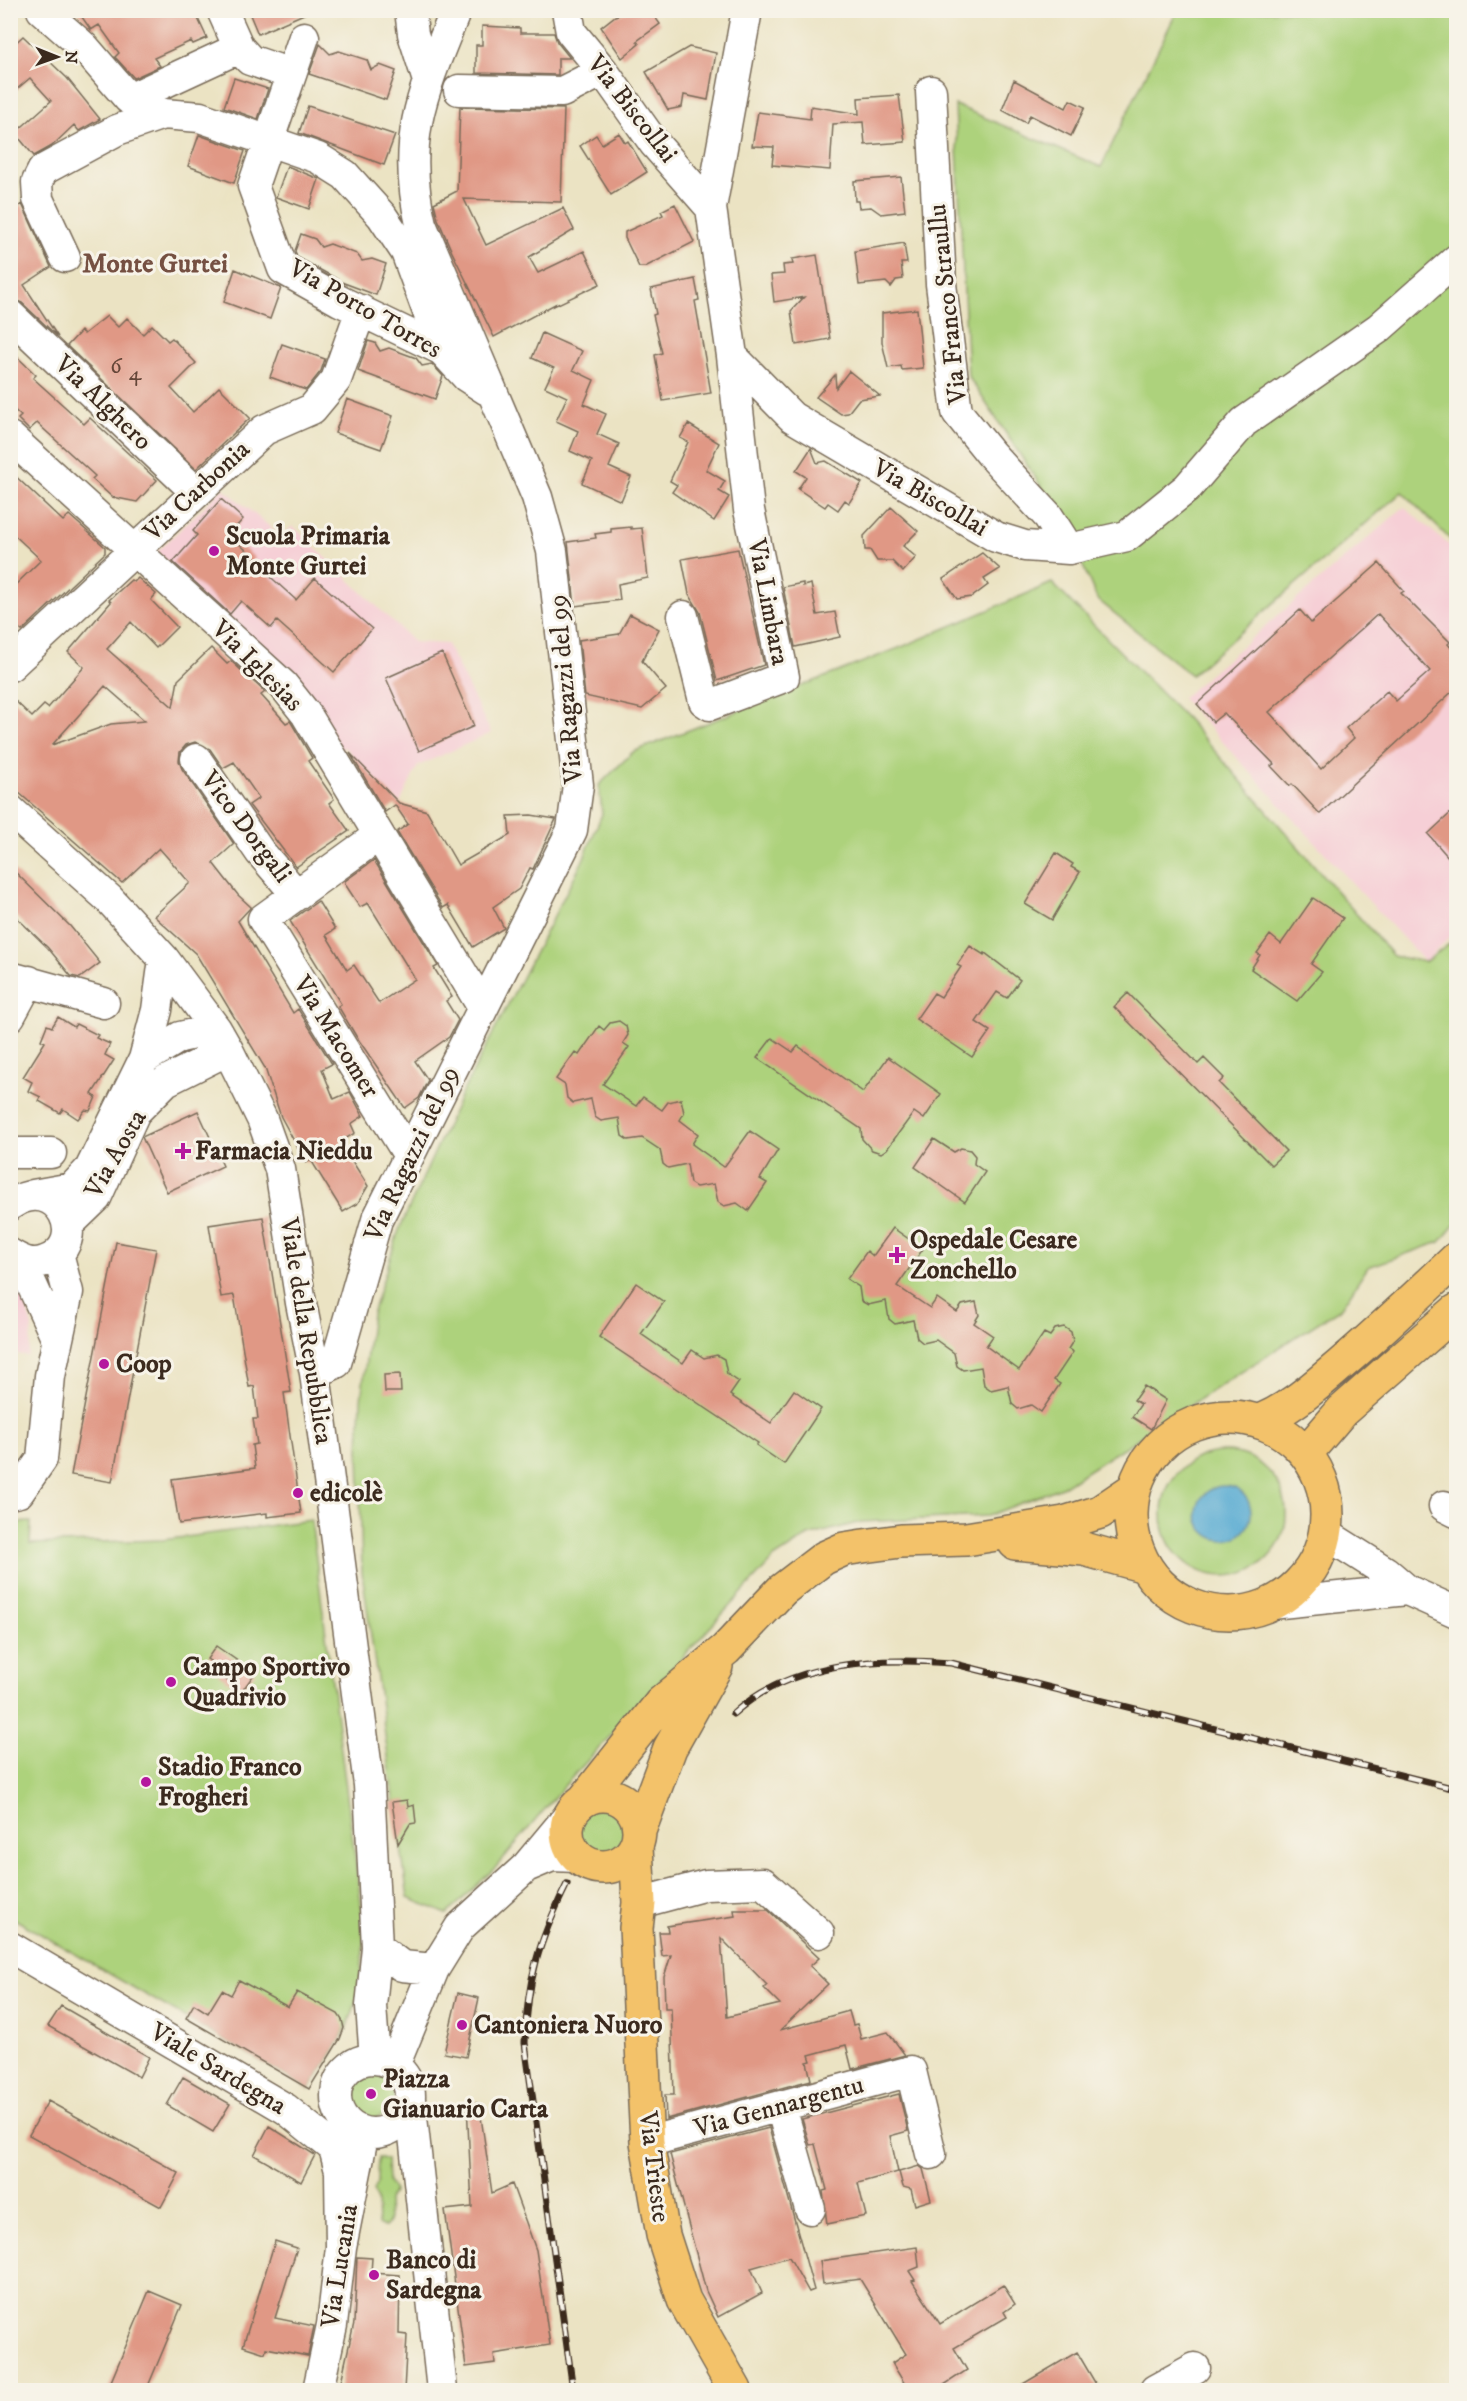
<svg xmlns="http://www.w3.org/2000/svg" width="1467" height="2401" font-family="'IM FELL DW Pica',serif">
<style>
.built{fill:#f6cfd6}
.green{fill:#add27c;stroke:#747e4d;stroke-width:1.5}
.water{fill:#56aad2;stroke:#486a78;stroke-width:1.5}
.building{fill:#e09885;fill-rule:evenodd}
.lines{fill:none;stroke-linecap:round;stroke-linejoin:round}
.minor-casing{stroke:#796b58;stroke-width:33}
.major-casing{stroke:#796b58;stroke-width:36}
.minor{stroke:#fff;stroke-width:30}
.major{stroke:#f3c26a;stroke-width:33}
.rail-casing{stroke:#3b2a1e;stroke-width:7}
.rail{stroke:#f7f3e8;stroke-width:4.5;stroke-dasharray:14;stroke-linecap:butt}
.poi-dot{fill:#b5179e;stroke:#f7f3e8;stroke-width:2}
.labels{text-anchor:middle;dominant-baseline:central;stroke-width:6;stroke-linejoin:round;paint-order:stroke}
.number-label{font-size:22px;fill:#644638}
.street-label{font-size:26px;fill:#3b2a1e;stroke:#f7f3e8}
.poi-label{font-size:26px;font-weight:bold;fill:#3b2a1e;stroke:#f7f3e8;text-anchor:start}
.neighbourhood-label{font-size:27px;font-weight:bold;fill:#755042;stroke:#f7f3e8}
</style>
<rect width="100%" height="100%" fill="#f7f3e8"/>
<filter id="ink" filterUnits="userSpaceOnUse"><feTurbulence type="fractalNoise" baseFrequency=".0167" numOctaves="2"/><feDisplacementMap in="SourceGraphic" scale="12" xChannelSelector="R" yChannelSelector="G"/><feConvolveMatrix kernelMatrix="1 2 1 2 8 2 1 2 1" color-interpolation-filters="sRGB"/></filter>
<filter id="wash" filterUnits="userSpaceOnUse"><feTurbulence type="fractalNoise" baseFrequency=".008" numOctaves="4" result="noise"/><feDisplacementMap in="SourceGraphic" scale="24" xChannelSelector="R" yChannelSelector="G"/><feGaussianBlur stdDeviation="1.35" result="paint"/><feColorMatrix in="noise" values="0 0 0 0 0 0 0 0 0 0 0 0 0 0 0 0 0 1.4 0 .05"/><feComposite in="paint" operator="in"/></filter>
<g filter="url(#wash)">
<rect width="100%" height="100%" fill="#ebe3c3"/>
<path class="built" d="M223,488L281,536L293,526L414,642L447,644L491,733L418,766L400,803L344,747L339,750L157,552Z
M1404,507L1456,551V931L1425,962L1182,698Z
M10,1271L18,1278L32,1327L28,1356L11,1353Z"/>
<path class="green" d="M1177,11H1456V545L1402,492L1191,675L1097,599L1064,521L968,376L955,105L1101,167Z
M1052,583L1186,718L1393,956L1425,962L1456,939V1223L1440,1242L1368,1267L1341,1308L1064,1486L988,1516L861,1522L808,1536L774,1558L566,1784L497,1866L447,1914L408,1898L362,1572L359,1450L361,1400L372,1314L399,1230L460,1097L583,860L602,814L599,785L633,752L904,646Z
M1162 1514a62 62 0 1 1 124 0a62 62 0 1 1-124 0Z
M311,1520L364,1926C363,1959 362,1991 349,2022C339,2045 322,2067 309,2089L11,1917L10,1537L14,1523L31,1522L30,1544L163,1540Z
M578 1831a25 25 0 1 1 50 0a25 25 0 1 1-50 0Z
M348 2095a23 23 0 1 1 46 0a23 23 0 1 1-46 0Z
M378,2157L387,2160L388,2181L394,2191L388,2200L389,2222L384,2227L378,2224L377,2199L373,2191L377,2183Z"/>
<path class="water" d="M1197 1513a27 27 0 1 1 54 0a27 27 0 1 1-54 0Z"/>
<g id="blocks">
<path class="building" d="M77,10H194L207,38L193,44L191,41L154,58L160,66L134,78L115,57L119,53L99,25L91,30Z
M248,10H313L258,34Z
M634,10H650L660,24L637,41L639,44L622,58L601,27L615,16Z
M482,26L520,28V33H554L557,42L570,58H558V75L476,73V45H482Z
M23,36L67,78L100,119L79,131L74,125L52,146L34,156L15,133L51,101L30,78L10,95V48Z
M320,44L330,54L339,51L367,60L371,70L380,65L396,71L386,100L309,74Z
M689,47L716,53L708,100L684,95L682,107L668,110L646,72Z
M234,78L268,89L258,119L224,107Z
M1014,80L1066,108L1070,100L1085,107L1071,136L1030,115L1026,123L1002,110Z
M899,95L905,142L865,145L863,122L833,124L830,170L772,165L774,147L752,146L758,112L810,119L811,106L859,114L858,98Z
M308,106L395,135L384,165L299,133Z
M460,107L564,109L561,202L464,199L486,245L563,208L574,230L529,257L538,273L584,251L600,284L554,306L555,304L494,337L452,252L438,219L434,203L457,191Z
M619,133L625,143L628,141L647,172L611,195L580,146L596,135L602,144Z
M199,135L245,151L234,183L188,166Z
M287,166L319,179L309,209L276,197Z
M901,177L905,211L881,214L871,207L859,208L858,201H855L854,181Z
M22,204L51,267L24,285L58,337L22,303L10,298V212Z
M675,204L694,242L645,267H639L625,238V232L663,215L661,211Z
M301,234L315,239L321,247L330,244L357,254L362,261L372,259L386,264L376,295L344,283L297,257L295,251Z
M904,243L907,263H901L903,279L896,280L891,287L886,282L859,285L855,251Z
M817,255L830,339L796,345L791,311L804,297L774,302L771,275L784,274L783,265L793,264L792,259Z
M235,269L281,288L270,319L224,302Z
M695,279L699,300L695,301L711,393L663,401L655,355L662,353L653,315L656,314L651,289Z
M917,309L923,368L902,370L901,366L888,368L882,342V313Z
M107,316L118,327L127,318L143,334L152,325L168,341L172,338L196,363L171,388L193,412L219,387L250,418L196,469L67,346L81,331L84,334Z
M542,333L582,351L573,370L594,380L584,404L606,414L597,434L619,444L609,467L631,477L621,501L582,483L592,461L570,451L578,431L556,421L567,397L545,387L554,368L532,358Z
M368,341L375,343L380,351L389,348L416,358L422,366L432,364L443,376L435,399L358,371Z
M282,344L325,359L321,371L306,390L270,377Z
M10,350L36,375L33,378L84,424L90,418L157,480L137,502L112,497L92,479L95,476L37,423L29,430L18,419L21,416L10,406Z
M849,371L880,396L859,399L848,413L841,414L816,397L835,375L836,388Z
M347,399L393,416L381,449L335,433Z
M688,424L719,443L706,470L725,481L719,491L729,497L714,521L672,492L677,485L670,481L688,442L680,438Z
M811,448L817,463L826,461L862,483L849,503L845,500L838,510L828,503L825,507L798,489L806,477L796,471Z
M10,471L63,521L69,515L105,547V553L22,631L10,620V590L41,560L10,531Z
M221,499L243,519L229,535L255,558L253,561L296,600L315,578L372,629L334,672L277,621L271,628L241,601L230,614L173,562L197,535L193,531Z
M891,507L918,531L903,546L916,557L903,572L892,561H877L870,550H865L864,536Z
M631,527V529L642,528L648,578L618,584L620,600L575,606L568,542L596,538L595,534L611,532V529Z
M738,549L764,665L717,681L700,612L689,594L682,559Z
M982,553L1000,569L984,579L988,585L972,597L957,599L943,579Z
M1379,563L1404,591L1401,593L1450,642L1448,644L1456,654V688L1320,814L1292,784L1290,786L1271,766L1274,764L1224,713L1213,722L1197,704L1300,610L1311,623ZM1378,614L1430,671L1396,701L1387,691L1346,728L1354,738L1321,769L1269,712Z
M138,578L156,594L151,600L177,627L156,648L131,622L107,649L173,707L178,680L211,648L227,664L231,661L265,692L261,695L286,723L290,721L292,724L312,758L308,761L334,799L329,803L349,831L296,867L249,805L259,798L234,762L223,768L210,749L195,742L186,745L180,752L179,761L182,769L234,844L213,863L238,895L251,907L238,921L293,1013L298,1009L332,1064L322,1069L334,1099L350,1092L363,1116L351,1124L355,1133L340,1142L368,1186L358,1203L343,1212L311,1160L306,1163L281,1117L265,1068L196,954L154,916L190,883L159,848L122,883L10,785V696L32,717L44,705L48,708L84,667L68,652L111,602L109,600L131,580L134,582ZM105,686L145,721L111,724L52,745Z
M803,583V586L811,584L817,615L835,612L840,637L795,647L783,587Z
M630,614L659,629L642,661L666,689L642,709L585,696L579,640L619,634Z
M442,653L474,726L419,751L386,678Z
M350,753L399,803L427,811L458,865L510,835L508,816L531,815L556,819L533,869L530,868L519,889L493,907L504,928L473,947L448,905L443,908L397,832L408,824L395,805L385,812Z
M1456,808V866L1428,834Z
M1056,853L1073,864L1071,867L1080,872L1052,920L1025,904Z
M374,860L438,966L434,968L452,997L446,1001L458,1020L449,1037L415,1061L428,1080L419,1098L405,1108L356,1036L338,1006L341,1004L290,921L318,901L335,929L326,935L347,970L354,965L379,1003L415,979L368,903L360,907L345,884V881Z
M10,867L70,926L100,963L80,978L71,976L48,948L10,911Z
M1313,898L1343,918L1311,964L1322,972L1297,1001L1251,969L1260,955L1257,953L1270,935L1281,944Z
M970,946L984,955L985,953L1020,980L1007,998L997,992L976,1022L990,1031L972,1057L916,1019L934,993L941,997L961,967L957,965Z
M1128,993L1198,1064L1204,1058L1224,1078L1219,1083L1286,1151L1271,1165L1114,1007Z
M58,1017L74,1027L76,1024L98,1035L96,1038L110,1044L105,1055L114,1060L92,1094L96,1097L90,1111L85,1110L78,1119L63,1109L60,1113L39,1101L41,1097L28,1091L32,1082L23,1077L45,1042L41,1040L47,1025L52,1027Z
M619,1021L626,1026L628,1035L623,1043L629,1047L603,1084L636,1106L643,1097L662,1110L668,1102L681,1099L684,1113L680,1120L698,1134L692,1144L724,1167L750,1131L778,1150L760,1179L767,1183L748,1211L737,1203L724,1206L718,1202L714,1184L696,1187L690,1183L687,1164L668,1168L663,1164L660,1150L642,1138L628,1140L622,1136L619,1118L601,1121L595,1117L591,1099L573,1103L567,1098L565,1085L556,1079L575,1052L579,1055L599,1026L604,1030L610,1023Z
M772,1038L793,1052L798,1046L863,1092L888,1057L941,1094L924,1119L914,1112L887,1149L881,1153L872,1150L862,1139L861,1129L757,1058Z
M198,1111L223,1166L167,1192L142,1137Z
M934,1139L954,1152L961,1148L970,1150L975,1156L974,1164L985,1172L965,1202L915,1167Z
M263,1217L291,1392L284,1393L301,1513L267,1517V1513L179,1524L172,1479L255,1468L252,1445L257,1444L253,1419H258L254,1386L249,1387L234,1295L221,1297L209,1225Z
M893,1228L923,1249L897,1286L930,1308L937,1298L957,1312L962,1305L976,1302L979,1315L974,1323L993,1336L986,1346L1019,1370L1044,1333L1050,1336L1055,1329L1064,1327L1071,1332L1073,1341L1068,1349L1073,1352L1054,1380L1060,1384L1041,1412L1031,1405L1018,1409L1012,1404L1008,1386L991,1390L984,1385L981,1367L963,1370L957,1366L954,1353L936,1340L923,1343L917,1338L913,1320L895,1324L889,1319L886,1301L868,1305L861,1301L859,1287L847,1279L867,1251L873,1256Z
M116,1242L156,1249L112,1482L71,1475Z
M636,1283L664,1302L641,1334L683,1363L692,1350L704,1358L717,1355L724,1359L727,1374L739,1382L730,1395L771,1423L794,1390L821,1409L784,1464L756,1445L758,1443L599,1337Z
M400,1374L401,1392H385L384,1375Z
M1144,1386L1166,1400L1151,1429L1132,1417L1141,1404L1134,1400Z
M216,1646L255,1673L242,1691L218,1674L222,1669L207,1659Z
M407,1800L408,1807L414,1805L416,1823L410,1824L398,1844L392,1802Z
M734,1910H768L819,1958L810,1966L828,1984L780,2030L849,2011L853,2025L857,2024L861,2039L888,2032L905,2055L852,2069L846,2045L809,2055L811,2061L807,2062L811,2080L666,2119L665,2095H674L671,2008H665L664,1977L671,1955L662,1956L659,1932H668L667,1926L735,1916ZM721,1938L767,1985L764,1988L780,2004L727,2017Z
M239,1980L288,2007L297,1992L338,2014L342,2020L344,2028L340,2039L309,2089L186,2018L194,2004L208,2013L222,1990L231,1995Z
M458,1993L479,1998L466,2057L444,2053Z
M61,2006L149,2057L139,2077L48,2026Z
M183,2077L230,2104L213,2132L167,2105Z
M899,2094L908,2131L890,2136L898,2172L858,2183L866,2216L827,2224L823,2191L827,2190L815,2144L810,2145L802,2119Z
M48,2101L179,2173L161,2207L29,2135Z
M479,2103L492,2193L512,2184L536,2250L550,2345L494,2354L495,2363L466,2367L445,2210L472,2207L467,2104Z
M269,2126L315,2155L301,2182L254,2155Z
M769,2128L814,2290L809,2292L789,2257L751,2268L762,2293L718,2317L706,2291L670,2154Z
M919,2166L923,2169L931,2200L915,2205L911,2189L903,2187L899,2172Z
M275,2241L297,2248L275,2318L314,2326L308,2356L266,2348L265,2353L243,2346Z
M917,2247L919,2267L909,2271L915,2280L912,2281L940,2324L1003,2285L1015,2304L1004,2312L1007,2317L954,2348L967,2370L935,2391H909L892,2363L906,2354L860,2279L823,2284L820,2261Z
M357,2257L372,2258L371,2273L400,2275L399,2334L407,2335L404,2391H339L354,2323Z
M149,2291L182,2305L146,2391H107Z
M1077,2352L1100,2391H1011Z"/>
</g>
</g>
<g filter="url(#ink)">
<use href="#blocks" fill-opacity="0" stroke="#796b58" stroke-width="1.5"/>
<g class="lines">
<defs>
<path id="minor" d="M42,10L85,48L129,99L239,48
M222,10L239,48L250,60L291,74
M410,10L413,34L428,81
M567,10L571,32L603,71L654,143L711,208L732,356L792,417L996,537L1025,546L1069,549L1127,536L1187,488L1244,422L1379,328L1456,260
M304,37L253,186L283,269L340,301L442,350L467,377L487,390
M459,90L562,92L603,71
M931,91L941,284L957,412L991,454L1048,516L1069,549
M133,99L163,114L200,117L318,158L345,175L382,216L406,252L442,350
M711,208L747,10
M65,257L38,199L37,182L43,170L117,130L163,114
M10,315L195,491
M10,437L283,685L306,714L482,1006
M683,616L704,701L710,705L784,677L749,510L732,356
M10,666L264,430L312,409L336,380L361,310
M196,759L260,852L296,894
M10,810L109,899L164,959L216,1029L228,1050L262,1119L280,1169L301,1303L315,1373L369,1785L377,1947L371,2006L375,2059
M379,835L263,919L408,1154
M10,977L104,1003
M10,1016L29,981
M144,1059L180,1037L216,1029
M10,1153H51
M33,1195L72,1188L90,1169L144,1059L157,1010L164,959
M10,1205C58,1170 93,1244 45,1261C32,1266 21,1261 10,1254
M68,1225L96,1198L135,1112L166,1081L228,1050
M21,1261L57,1340
M315,1373L336,1363L377,1220L572,830L578,785L552,551L537,497L421,224C400,138 424,89 456,10
M10,1494L19,1492L42,1459L50,1376L68,1292L58,1253
M1444,1506L1456,1512
M1326,1534L1386,1572L1407,1590L1456,1612
M1271,1604L1407,1590
M526,1867L552,1856L576,1857
M639,1903L706,1885L763,1883L819,1933
M10,1947L286,2109L334,2148L340,2171L341,2247
M377,1947L402,1966L434,1969
M336 2096a37 37 0 1 1 74 0a37 37 0 1 1-74 0Z
M384,2061L399,2054L434,1969L460,1927L526,1867L571,1813
M410,2099L442,2390
M781,2107L810,2209
M647,2142L911,2071L931,2154
M318,2390L332,2325L341,2247L362,2141L355,2129
M1155,2390L1195,2368"/>
<path id="major" d="M1131 1515a98 98 0 1 1 196 0a98 98 0 1 1-196 0Z
M1260,1421C1291,1408 1314,1387 1340,1365C1380,1331 1418,1295 1456,1259
M1306,1453L1342,1411L1456,1311
M1015,1543L1084,1549L1145,1566
M567 1831a36 36 0 1 1 72 0a36 36 0 1 1-72 0Z
M585,1799L661,1703L726,1649L782,1590L824,1558L844,1549L863,1546L901,1541L966,1539L1064,1523L1100,1512L1134,1489
M639,1831L670,1748L716,1666
M636,1847L639,1903L636,1928L647,2142L663,2235L684,2300L735,2390"/>
</defs>
<use href="#minor" class="minor-casing"/>
<use href="#major" class="major-casing"/>
<use href="#minor" class="minor"/>
<use href="#major" class="major"/>
<defs>
<path id="rail" d="M733,1714C791,1661 877,1657 951,1663L1456,1789
M567,1884C539,1941 527,1979 525,2043L573,2390"/>
</defs>
<use href="#rail" class="rail-casing"/>
<use href="#rail" class="rail"/>
</g>
</g>
<g class="poi-dot">
<circle cx="214" cy="551" r="6"/>
<path d="M180 1142h6v6h6v6h-6v6h-6v-6h-6v-6h6z"/>
<path d="M894 1246h6v6h6v6h-6v6h-6v-6h-6v-6h6z"/>
<circle cx="104" cy="1364" r="6"/>
<circle cx="298" cy="1493" r="6"/>
<circle cx="171" cy="1682" r="6"/>
<circle cx="146" cy="1782" r="6"/>
<circle cx="462" cy="2025" r="6"/>
<circle cx="371" cy="2094" r="6"/>
<circle cx="374" cy="2275" r="6"/>
</g>
<g class="labels">
<g class="number-label">
<text x="116" y="366">6</text>
<text x="135" y="373">4</text>
</g>
<g class="street-label">
<text transform="translate(632 109) rotate(52)">Via Biscollai</text>
<text transform="translate(948 304) rotate(-96)">Via Franco Straullu</text>
<text transform="translate(365 309) rotate(30)">Via Porto Torres</text>
<text transform="translate(103 403) rotate(44)">Via Alghero</text>
<text transform="translate(197 491) rotate(-43)">Via Carbonia</text>
<text transform="translate(930 498) rotate(30)">Via Biscollai</text>
<text transform="translate(768 602) rotate(79)">Via Limbara</text>
<text transform="translate(257 666) rotate(45)">Via Iglesias</text>
<text transform="translate(566 689) rotate(-95)">Via Ragazzi del 99</text>
<text transform="translate(246 827) rotate(53)">Vico Dorgali</text>
<text transform="translate(336 1037) rotate(58)">Via Macomer</text>
<text transform="translate(116 1154) rotate(-60)">Via Aosta</text>
<text transform="translate(412 1154) rotate(-65)">Via Ragazzi del 99</text>
<text transform="translate(306 1331) rotate(81)">Viale della Repubblica</text>
<text transform="translate(218 2069) rotate(31)">Viale Sardegna</text>
<text transform="translate(779 2107) rotate(-15)">Via Gennargentu</text>
<text transform="translate(654 2167) rotate(83)">Via Trieste</text>
<text transform="translate(340 2266) rotate(-81)">Via Lucania</text>
</g>
<g class="poi-label">
<text x="226" y="536">Scuola Primaria<tspan x="226" dy="30">Monte Gurtei</tspan></text>
<text x="195" y="1151">Farmacia Nieddu</text>
<text x="910" y="1240">Ospedale Cesare<tspan x="910" dy="30">Zonchello</tspan></text>
<text x="116" y="1364">Coop</text>
<text x="310" y="1493">edicolè</text>
<text x="183" y="1667">Campo Sportivo<tspan x="183" dy="30">Quadrivio</tspan></text>
<text x="158" y="1767">Stadio Franco<tspan x="158" dy="30">Frogheri</tspan></text>
<text x="474" y="2025">Cantoniera Nuoro</text>
<text x="383" y="2079">Piazza<tspan x="383" dy="30">Gianuario Carta</tspan></text>
<text x="386" y="2260">Banco di<tspan x="386" dy="30">Sardegna</tspan></text>
</g>
<g class="neighbourhood-label">
<text x="155" y="264">Monte Gurtei</text>
</g>
</g>
<rect width="1467" height="2401" fill="none" stroke="#f7f3e8" stroke-width="36"/>
<g transform="translate(57 57) rotate(91)" stroke="#f7f3e8" stroke-width="4.5" paint-order="stroke">
<path d="M0-4.5L10 22L0 15L-10 22Z" fill="#3b2a1e"/>
<text y="-9" font-size="16" font-weight="bold" text-anchor="middle" fill="#3b2a1e">N</text>
</g>
</svg>
